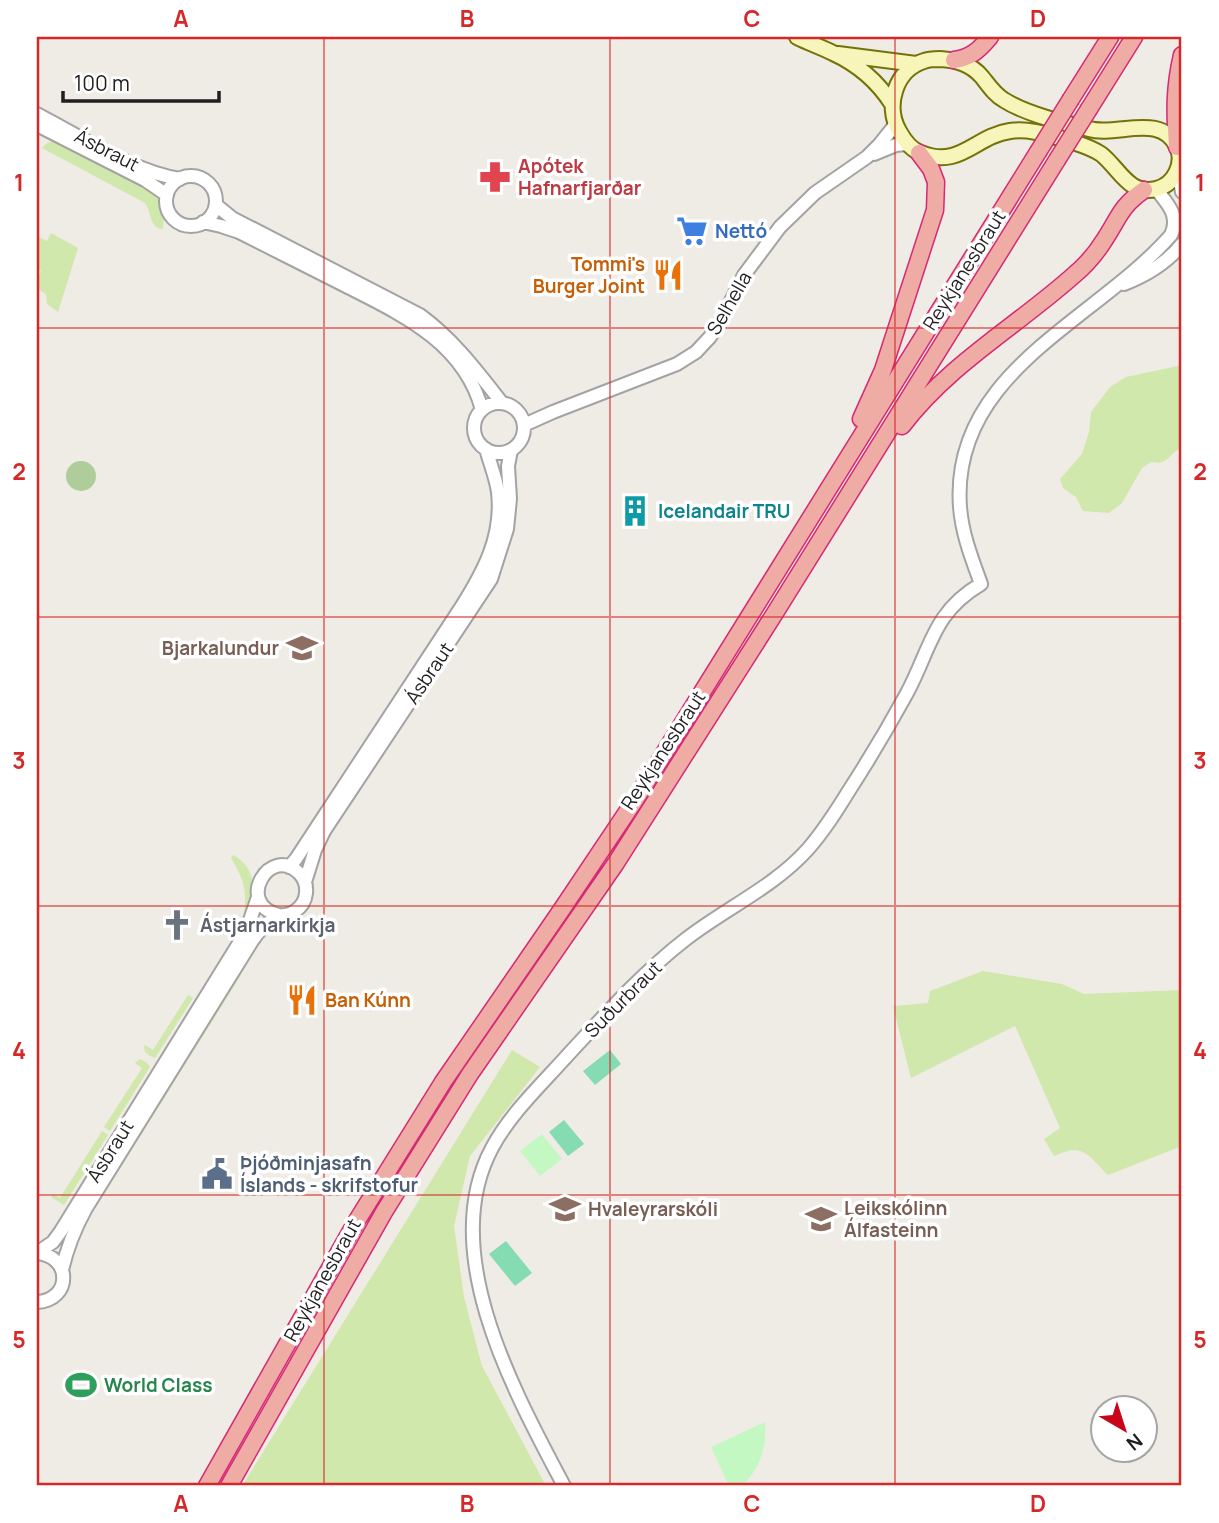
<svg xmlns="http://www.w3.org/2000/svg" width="1219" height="1523" font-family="Manrope,sans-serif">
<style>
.grass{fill:#d0e8ac}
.forest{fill:#afcd9b}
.park{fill:#c4f8c3}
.pitch{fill:#85dcb2}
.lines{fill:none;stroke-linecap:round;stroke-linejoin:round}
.tertiary-casing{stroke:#a3a3a3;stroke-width:16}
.secondary-casing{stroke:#737308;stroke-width:18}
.trunk-casing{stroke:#d62976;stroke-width:19}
.tertiary{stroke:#fff;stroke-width:12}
.secondary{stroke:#f8f5ba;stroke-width:14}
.trunk{stroke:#eeaca4;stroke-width:16}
.trunk-bridge-casing{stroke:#d62976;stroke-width:19;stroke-linecap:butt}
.trunk-bridge{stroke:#eeaca4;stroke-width:16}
.grid{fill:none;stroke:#d62828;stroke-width:2;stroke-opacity:0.55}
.labels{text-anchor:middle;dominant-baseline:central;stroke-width:7;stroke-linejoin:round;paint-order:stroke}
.street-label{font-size:19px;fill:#1f1f1f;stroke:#fff}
.health-label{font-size:19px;font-weight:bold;fill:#be3a42;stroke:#fff;text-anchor:start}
.shop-label{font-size:19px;font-weight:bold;fill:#366cbe;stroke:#fff;text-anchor:start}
.food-label{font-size:19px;font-weight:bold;fill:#c56008;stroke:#fff;text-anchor:end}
.culture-label{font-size:19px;font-weight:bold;fill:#0d838f;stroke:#fff;text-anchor:start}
.education-label{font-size:19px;font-weight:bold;fill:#785e54;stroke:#fff;text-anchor:start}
.worship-label{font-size:19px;font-weight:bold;fill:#5b616d;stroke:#fff;text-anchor:start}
.service-label{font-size:19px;font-weight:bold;fill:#4e5e75;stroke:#fff;text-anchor:start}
.leisure-label{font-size:19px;font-weight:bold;fill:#27864d;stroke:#fff;text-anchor:start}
.neatline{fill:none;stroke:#d62828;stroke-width:2.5}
.grid-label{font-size:23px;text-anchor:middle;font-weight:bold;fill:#d62828}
</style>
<rect width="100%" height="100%" fill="#efebe5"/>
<path class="grass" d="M53,141H58L130,178L158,195L162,201L164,216L163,229C149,228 152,213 145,203L42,148L47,143Z
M51,233L78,248L58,312L47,304L46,294L37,288V279L41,271L37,270V236L47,241Z
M1182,359V448C1168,453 1169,466 1151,462L1142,468L1122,503L1109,513L1083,511L1076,497L1063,488L1060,479L1082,454L1089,432L1091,412L1110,387L1126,377L1178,366Z
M233,855C260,869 254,898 247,922L162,1057H160C177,1030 195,1003 212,976C226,953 244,930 245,903C246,885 240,873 231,858Z
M983,971L1062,984L1084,994L1182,990V1146L1108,1175C1088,1155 1083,1142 1054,1156L1044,1139L1060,1128L1015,1026L911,1078L893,1006L928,1003L930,991Z
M238,973L241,975L103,1196L99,1194Z
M188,995L193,998L155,1058L150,1056L145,1052L144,1047L145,1045L153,1050Z
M512,1050L540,1067L470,1156L454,1226L464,1297L482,1366L546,1486H242Z
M140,1059L147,1063L150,1067L110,1131L104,1127L142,1068L135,1063Z
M102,1131L108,1135L64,1205L51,1197L53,1194L60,1198Z"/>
<path class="forest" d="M66 476a15 15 0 1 1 30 0a15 15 0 1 1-30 0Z"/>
<path class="park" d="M542,1134L562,1159L540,1176L520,1151Z
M765,1422C767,1448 760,1468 742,1486H729L711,1447Z"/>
<path class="pitch" d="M610,1050L621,1064L595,1085L583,1071Z
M564,1120L584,1144L568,1156L549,1132Z
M506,1241L532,1273L515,1286L489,1254Z"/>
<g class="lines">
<defs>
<path id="tertiary" d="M37,114C80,136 133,172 180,179
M37,125L145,180L167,195
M874,154L896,145L907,144
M1178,170L1182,192
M166 201a25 25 0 1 1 50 0a25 25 0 1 1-50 0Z
M216,205L232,218L420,315C453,339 477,371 502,403
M203,222L221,226L239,232C274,250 309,267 344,285C401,314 464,342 482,410
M1124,284C1147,275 1167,263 1182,244
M474 428a25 25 0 1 1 50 0a25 25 0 1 1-50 0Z
M524,425L553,412L677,364L696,352L710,337L723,317L744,275L780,227L815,193L867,157L879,145L895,125
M289,867L296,859L462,606C484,571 503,536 498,492C496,478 490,463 486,449
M305,882L315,850L324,831L491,579L507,529L510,499L508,466L511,450
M37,1253L53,1242L61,1231L241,940L249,923L258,897
M37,1253C72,1256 72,1300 37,1302
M62,1270C67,1248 75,1228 86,1208L252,941C258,932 265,924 275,918C281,914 289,916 295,911C308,903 310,884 299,873C270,844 234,904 279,915
M564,1486C515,1393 436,1252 492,1148C510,1114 540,1086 566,1057C604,1016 642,973 686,939C726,908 774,887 808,849C824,831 837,810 850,789C870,758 889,726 907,693C931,648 933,612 981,584C972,559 962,534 960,507C950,372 1096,321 1171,235C1180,216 1168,204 1156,189"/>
<path id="secondary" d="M797,37C809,43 821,47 833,53C857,64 878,82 892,104
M838,54L916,64
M940,59C957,60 971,64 982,77C989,86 995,95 1004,100C1026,114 1064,123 1089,129C1117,137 1161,112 1177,147C1181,155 1180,165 1176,173C1172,181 1165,187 1156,189C1129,196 1119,168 1101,154C1091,147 1079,144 1067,140C1049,135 1029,128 1010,131C975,136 960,169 921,153C911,150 904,140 899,131C885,106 895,70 924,61C929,59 935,59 940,59Z"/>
<path id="trunk" d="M954,60C971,58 980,49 990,37
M1071,99L1110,37
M1089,109L1134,37
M1177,147C1175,113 1174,89 1182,55
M861,419L883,370L935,210L936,182L931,169L919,153
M902,426C949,364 1017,326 1074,275C1086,265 1097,252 1105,239C1120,216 1120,207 1144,190
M207,1486L356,1222L443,1082L562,909L635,800L1038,152
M229,1486L384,1212L470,1074L616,863L775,613L1057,160"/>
</defs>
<use href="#tertiary" class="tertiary-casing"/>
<use href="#secondary" class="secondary-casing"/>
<use href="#trunk" class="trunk-casing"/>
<use href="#tertiary" class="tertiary"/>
<use href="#secondary" class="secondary"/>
<use href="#trunk" class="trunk"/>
<defs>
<path id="trunk-bridge" d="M1038,152L1071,99
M1057,160L1089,109"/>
</defs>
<use href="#trunk-bridge" class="trunk-bridge-casing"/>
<use href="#trunk-bridge" class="trunk-bridge"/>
</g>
<path class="grid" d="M324,37V1486M610,37V1486M895,37V1486M37,328H1182M37,617H1182M37,906H1182M37,1195H1182"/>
<defs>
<symbol id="pharmacy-bare" viewBox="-9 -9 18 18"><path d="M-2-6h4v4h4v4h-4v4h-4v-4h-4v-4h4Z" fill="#e0444e" stroke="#fff" stroke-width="2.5" paint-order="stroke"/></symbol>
<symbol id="supermarket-bare" viewBox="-9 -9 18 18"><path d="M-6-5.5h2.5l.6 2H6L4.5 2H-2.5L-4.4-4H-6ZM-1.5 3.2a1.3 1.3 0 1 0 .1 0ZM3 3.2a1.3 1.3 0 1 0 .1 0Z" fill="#3f7fe0" stroke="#fff" stroke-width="2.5" paint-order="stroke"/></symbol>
<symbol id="restaurant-bare" viewBox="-9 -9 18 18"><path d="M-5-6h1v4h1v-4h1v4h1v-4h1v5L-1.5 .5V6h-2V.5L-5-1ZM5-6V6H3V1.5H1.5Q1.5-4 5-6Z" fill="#e8710a" stroke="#fff" stroke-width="2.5" paint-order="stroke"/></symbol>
<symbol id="building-bare" viewBox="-9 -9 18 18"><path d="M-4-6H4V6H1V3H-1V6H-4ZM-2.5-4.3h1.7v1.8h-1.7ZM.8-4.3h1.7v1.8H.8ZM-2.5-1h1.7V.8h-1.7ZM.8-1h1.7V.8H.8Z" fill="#0f9aa8" stroke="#fff" stroke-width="2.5" paint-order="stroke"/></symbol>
<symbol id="school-bare" viewBox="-9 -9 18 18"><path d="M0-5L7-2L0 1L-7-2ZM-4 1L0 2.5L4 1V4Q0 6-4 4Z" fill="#8d6e63" stroke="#fff" stroke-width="2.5" paint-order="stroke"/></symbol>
<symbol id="church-bare" viewBox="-9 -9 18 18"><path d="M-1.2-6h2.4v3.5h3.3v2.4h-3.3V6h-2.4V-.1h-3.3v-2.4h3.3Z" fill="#6b7280" stroke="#fff" stroke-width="2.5" paint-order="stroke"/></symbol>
<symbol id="civic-bare" viewBox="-9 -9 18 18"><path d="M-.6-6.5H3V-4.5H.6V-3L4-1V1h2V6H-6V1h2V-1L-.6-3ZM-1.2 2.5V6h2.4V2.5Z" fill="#5c6f8a" stroke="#fff" stroke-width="2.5" paint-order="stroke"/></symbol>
<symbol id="stadium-bare" viewBox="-9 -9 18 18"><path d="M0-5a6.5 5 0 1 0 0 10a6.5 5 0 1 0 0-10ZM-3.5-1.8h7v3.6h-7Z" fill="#2e9e5b" stroke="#fff" stroke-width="2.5" paint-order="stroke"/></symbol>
</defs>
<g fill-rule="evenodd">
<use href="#pharmacy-bare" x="473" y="155" width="44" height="44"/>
<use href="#supermarket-bare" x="670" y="209" width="44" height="44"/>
<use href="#restaurant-bare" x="646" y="253" width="44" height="44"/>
<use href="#building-bare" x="613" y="489" width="44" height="44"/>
<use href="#school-bare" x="280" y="626" width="44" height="44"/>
<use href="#church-bare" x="155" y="903" width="44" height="44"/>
<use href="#restaurant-bare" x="280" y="978" width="44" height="44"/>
<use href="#civic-bare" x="195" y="1152" width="44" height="44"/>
<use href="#school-bare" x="543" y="1187" width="44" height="44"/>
<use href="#school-bare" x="799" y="1197" width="44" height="44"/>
<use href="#stadium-bare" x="59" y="1363" width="44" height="44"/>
</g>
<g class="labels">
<g class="street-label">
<text transform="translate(107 150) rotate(27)">Ásbraut</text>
<text transform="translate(964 270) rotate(-58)">Reykjanesbraut</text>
<text transform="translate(729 303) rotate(-60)">Selhella</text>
<text transform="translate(429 673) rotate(-56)">Ásbraut</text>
<text transform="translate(663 750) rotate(-57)">Reykjanesbraut</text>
<text transform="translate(623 999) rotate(-45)">Suðurbraut</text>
<text transform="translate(110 1151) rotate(-58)">Ásbraut</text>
<text transform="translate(322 1280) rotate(-61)">Reykjanesbraut</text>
</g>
<g class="health-label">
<text x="518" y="166">Apótek<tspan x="518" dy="22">Hafnarfjarðar</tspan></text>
</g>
<g class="shop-label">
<text x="715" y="231">Nettó</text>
</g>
<g class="food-label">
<text x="645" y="264">Tommi's<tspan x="645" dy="22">Burger Joint</tspan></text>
<text x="325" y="1000" text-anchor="start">Ban Kúnn</text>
</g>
<g class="culture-label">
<text x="658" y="511">Icelandair TRU</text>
</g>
<g class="education-label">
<text x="279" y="648" text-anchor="end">Bjarkalundur</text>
<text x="844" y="1208">Leikskólinn<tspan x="844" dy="22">Álfasteinn</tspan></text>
<text x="588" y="1209">Hvaleyrarskóli</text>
</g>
<g class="worship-label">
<text x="200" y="925">Ástjarnarkirkja</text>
</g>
<g class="service-label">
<text x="240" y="1163">Þjóðminjasafn<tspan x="240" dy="22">Íslands - skrifstofur</tspan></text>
</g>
<g class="leisure-label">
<text x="104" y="1385">World Class</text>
</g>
</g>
<rect width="1219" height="1523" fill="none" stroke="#ffffff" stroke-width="77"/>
<g transform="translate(1124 1429) rotate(141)"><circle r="33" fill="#ffffff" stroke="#a5a5a5" stroke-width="2"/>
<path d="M0-5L12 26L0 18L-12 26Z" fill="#c80519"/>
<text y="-10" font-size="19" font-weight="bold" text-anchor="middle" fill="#1f1f1f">N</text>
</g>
<path d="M63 91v10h156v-10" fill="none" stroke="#1f1f1f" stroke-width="3.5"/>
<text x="74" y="91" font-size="21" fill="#1f1f1f" stroke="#ffffff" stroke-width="5" paint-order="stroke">100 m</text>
<rect x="38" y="38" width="1142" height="1446" class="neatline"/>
<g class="grid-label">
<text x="181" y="27">A</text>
<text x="467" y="27">B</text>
<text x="752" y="27">C</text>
<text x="1038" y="27">D</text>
<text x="19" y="191">1</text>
<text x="1200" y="191">1</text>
<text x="19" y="480">2</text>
<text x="1200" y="480">2</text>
<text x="19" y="769">3</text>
<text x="1200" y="769">3</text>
<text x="19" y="1059">4</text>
<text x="1200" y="1059">4</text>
<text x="19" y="1348">5</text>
<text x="1200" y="1348">5</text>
<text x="181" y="1512">A</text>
<text x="467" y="1512">B</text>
<text x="752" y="1512">C</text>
<text x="1038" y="1512">D</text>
</g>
</svg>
